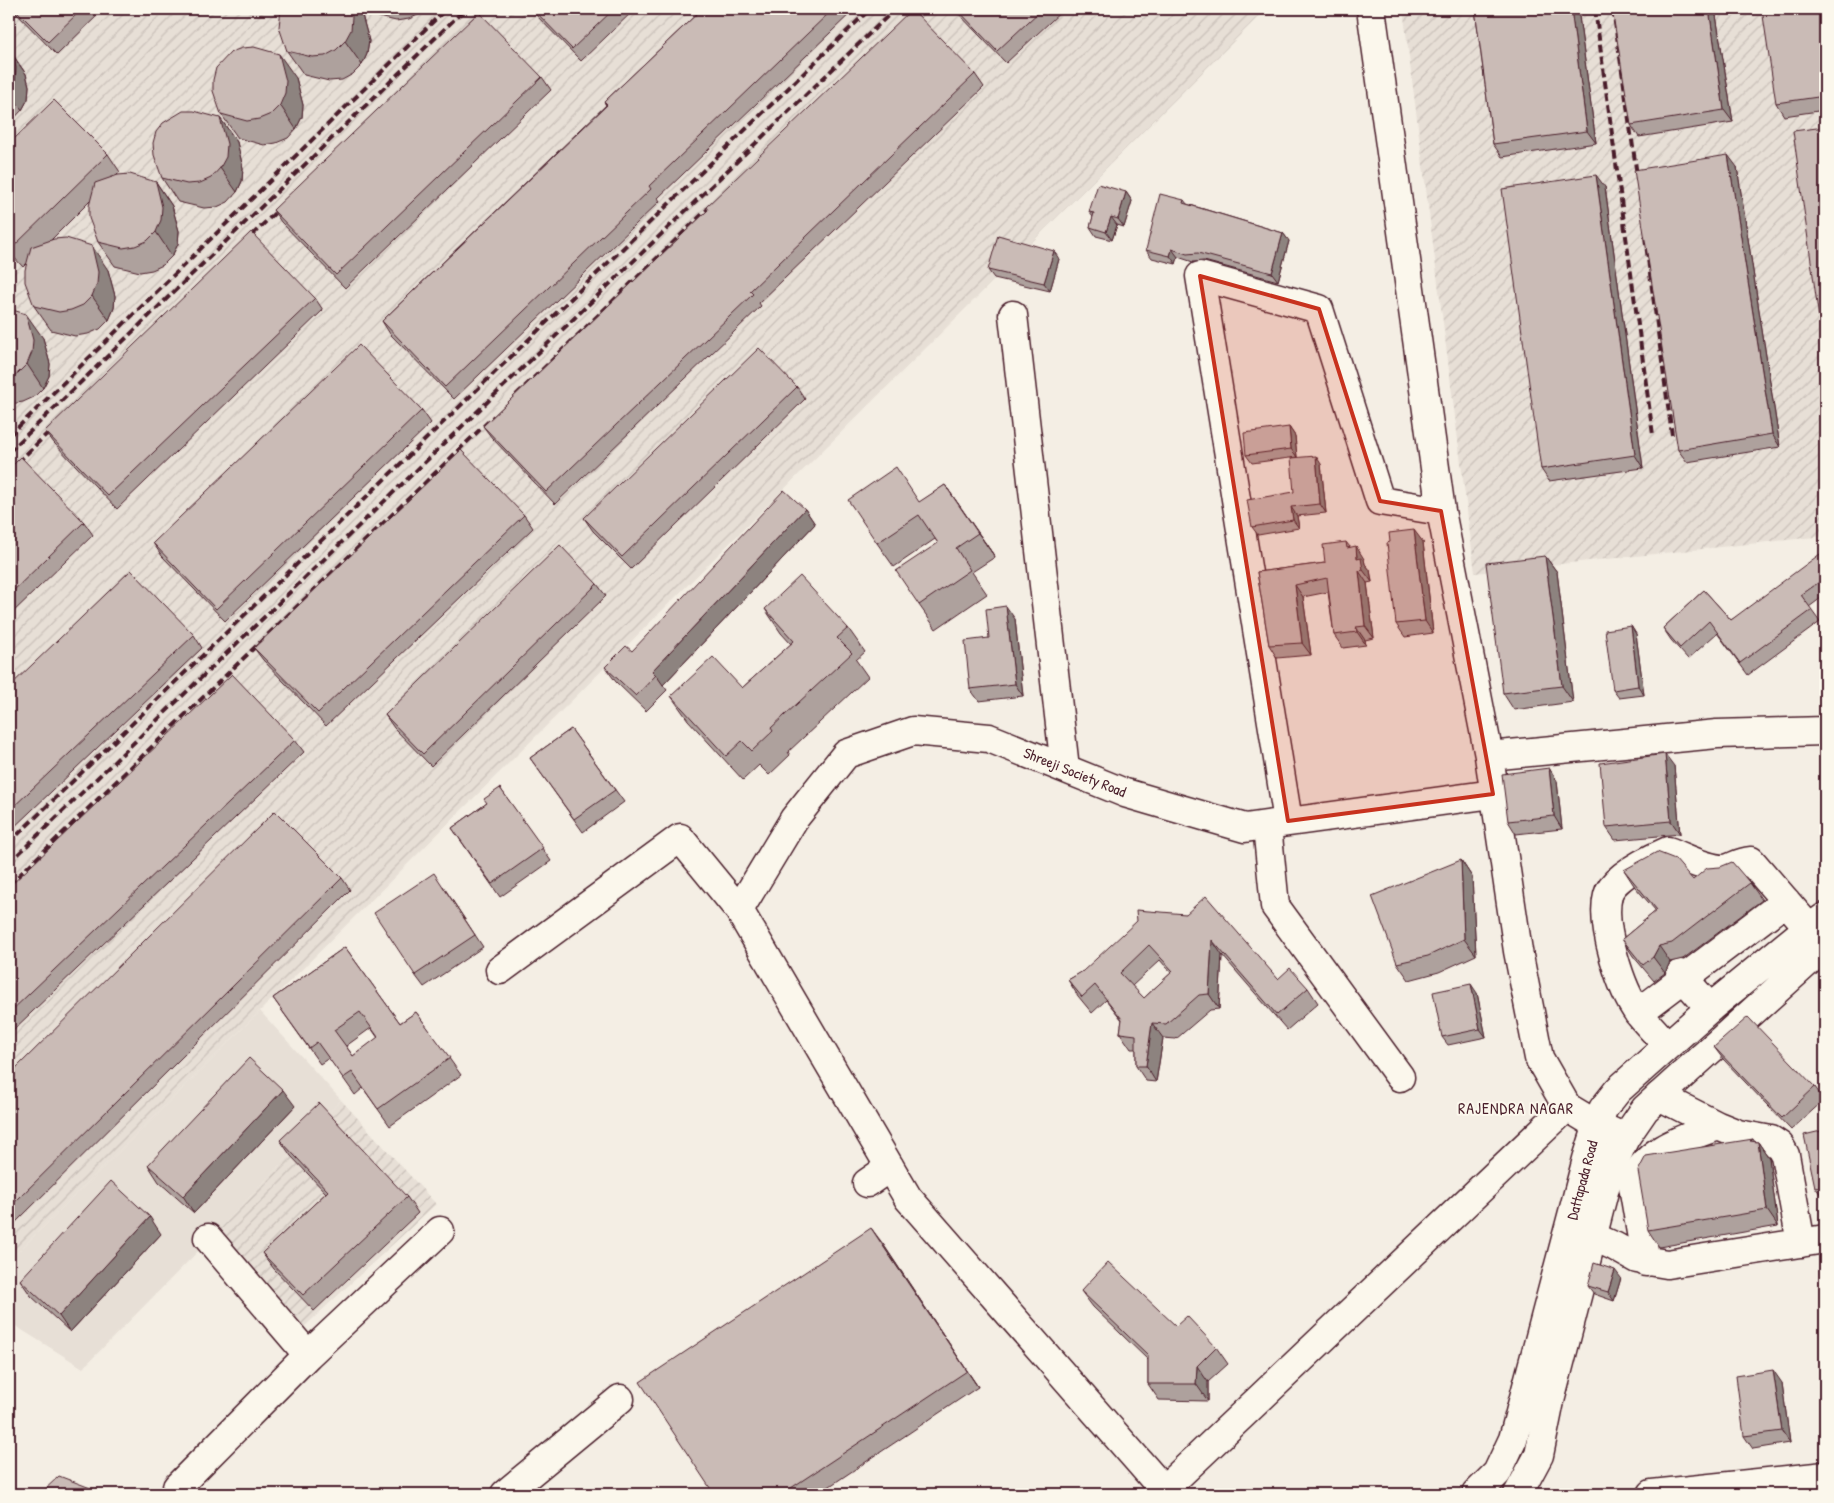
<svg xmlns="http://www.w3.org/2000/svg" width="1834" height="1503" font-family="'Patrick Hand',sans-serif">
<style>
.built{fill:#e7dfd6}
.industrial{fill:url(#industrial-furrows)}
.lines{fill:none;stroke-linecap:round;stroke-linejoin:round}
.minor-casing{stroke:#4a1f2b;stroke-width:31}
.major-casing{stroke:#4a1f2b;stroke-width:31}
.minor{stroke:#fbf7ec;stroke-width:28}
.major{stroke:#fbf7ec;stroke-width:28}
.rail{stroke:#4a1f2b;stroke-width:4;stroke-dasharray:8 4;stroke-linecap:butt}
.wall{fill:#aea19d;stroke:#4a1f2b;fill-rule:evenodd}
.shaded-wall{fill:#8d837f;stroke:#4a1f2b}
.building{fill:#cabbb6;stroke:#4a1f2b;fill-rule:evenodd}
.marked{fill:#c8321e;fill-opacity:0.2;stroke:#c8321e;stroke-width:4;stroke-linejoin:round}
.labels{text-anchor:middle;dominant-baseline:central;stroke-width:4;stroke-linejoin:round;paint-order:stroke}
.street-label{font-size:15px;fill:#4a1f2b;stroke:#fbf7ec}
.neighbourhood-label{font-size:16px;letter-spacing:1px;fill:#4a1f2b;stroke:#fbf7ec}
</style>
<defs>
<pattern id="industrial-furrows" width="10" height="10" patternUnits="userSpaceOnUse" patternTransform="scale(1.25)"><rect width="10" height="10" fill="#e7dfd6"/><path d="M-1 1l2-2M0 10L10 0M9 11l2-2" fill="none" stroke="#c8bfb8"/></pattern>
</defs>
<rect width="100%" height="100%" fill="#f4eee4"/>
<filter id="ink" filterUnits="userSpaceOnUse"><feTurbulence type="fractalNoise" baseFrequency=".02" numOctaves="2"/><feDisplacementMap in="SourceGraphic" scale="10" xChannelSelector="R" yChannelSelector="G"/><feConvolveMatrix kernelMatrix="1 2 1 2 8 2 1 2 1" color-interpolation-filters="sRGB"/></filter>
<g filter="url(#ink)">
<path class="built" d="M260,1011L341,1100L218,1231L83,1368L9,1322V1261Z"/>
<path class="industrial" d="M9,9H1266L9,1261Z
M1403,9H1825V536L1475,573Z
M341,1100L436,1204L304,1327L218,1231Z"/>
<g class="lines">
<defs>
<path id="minor" d="M1371,9L1441,511L1489,756L1518,951L1539,1058L1567,1107L1597,1125L1625,1138
M1013,315L1065,768
M1489,756L1717,734L1825,731
M1288,821L1200,276L1319,309L1380,501L1441,511
M1267,826L1275,906L1400,1077
M739,910L794,819L846,754L913,731L989,738L1125,793L1245,828L1493,794
M500,970L680,838L739,910L908,1198L1163,1489
M1680,974L1710,1008
M1638,1013L1786,901
M1667,1045C1658,1035 1648,1025 1639,1014C1621,990 1600,925 1608,895C1612,877 1652,858 1668,851C1685,857 1707,870 1725,869C1733,868 1738,862 1751,861L1809,928
M1659,1096L1718,1126L1738,1134L1771,1140L1780,1146L1785,1155L1801,1243
M867,1183L890,1167
M1572,1227L1614,1246L1637,1259L1667,1264L1825,1239
M1646,1262L1633,1186C1640,1150 1688,1137 1718,1126
M308,1355L440,1231
M181,1494L177,1487L308,1355L208,1238
M505,1494L620,1399
M1159,1494L1567,1107
M1652,1494L1825,1476"/>
<path id="major" d="M1476,1494L1497,1473L1513,1439L1587,1159L1603,1109L1618,1090L1710,1008L1798,936L1825,917
M1518,1494L1539,1455L1550,1401L1609,1172L1625,1138L1645,1109L1813,957L1825,949"/>
</defs>
<use href="#minor" class="minor-casing"/>
<use href="#major" class="major-casing"/>
<use href="#minor" class="minor"/>
<use href="#major" class="major"/>
<path class="rail" d="M1595,9L1653,435
M1613,9L1638,182
M470,23L485,9
M1645,237L1672,435
M243,244L284,204
M516,395L717,200
M9,436L446,9
M9,452L465,9
M9,471L56,425
M9,843L870,9
M9,863L895,9
M9,885L494,416"/>
</g>
<path class="wall" d="M12,9H104L57,55Z
M367,9H425L420,14L409,19L396,21L371,15Z
M530,9H635L581,61Z
M702,9H855L658,198L660,201L454,399L390,334L382,321L606,105L604,102Z
M954,9H1064L1006,63Z
M1475,9H1578L1596,143L1502,157L1493,144Z
M1715,9L1733,122L1639,137L1631,125Z
M1825,9V110L1784,116L1776,103Z
M362,15L369,41L367,54L362,65L353,74L342,80L329,81L304,75L287,51Z
M9,49L26,74L29,86L28,99L22,110L9,124Z
M975,74L984,87L759,303L761,306L555,504L492,438L483,426L708,210L706,207Z
M542,77L551,90L345,288L281,222L273,210Z
M296,78L303,105L302,117L296,129L288,138L276,143L264,145L238,138L221,114Z
M220,118L237,142L243,168L242,181L237,192L228,202L217,207L204,208L178,202L162,178Z
M9,134L13,140L108,154L120,172L117,175L156,182L172,206L179,231L178,244L172,256L163,265L152,270L140,272L115,266L98,242L90,201L51,240L108,270L115,296L114,308L109,320L100,329L88,334L75,336L51,330L34,306L27,263L23,267L9,252Z
M1737,167L1780,447L1687,462L1678,450Z
M1605,187L1643,468L1549,481L1541,469Z
M1126,192L1132,201L1124,227L1117,225L1112,240L1096,236L1090,227L1093,217L1089,212Z
M1184,200L1187,204L1283,233L1289,241L1278,281L1204,261L1193,262L1178,257L1176,264L1152,258L1146,250Z
M1059,259L1050,291L994,278L988,270Z
M315,298L323,310L117,509L54,443L45,431Z
M9,309L43,338L50,364L49,376L43,388L34,397L23,402L10,404L9,403Z
M797,387L805,399L631,569L593,531L584,518Z
M422,410L431,423L225,621L162,556L153,543Z
M1289,427L1295,436L1297,457L1252,463L1246,455Z
M1321,464L1326,513L1297,516L1299,528L1258,535L1252,527L1294,492Z
M9,469L84,522L93,535L9,616Z
M945,485L995,557L972,572L987,594L936,629L919,605L938,543L935,539L894,567L877,543L920,502Z
M805,509L815,524L663,685L667,690L646,711L616,682L605,667L632,651Z
M524,515L533,528L326,726L263,660L254,648Z
M1346,542L1350,547L1364,559L1365,564L1370,570L1372,582L1367,583L1374,638L1365,640L1366,645L1343,648L1334,635L1328,592L1303,597L1311,655L1277,658L1269,645L1257,572L1325,563Z
M1423,542L1433,633L1405,637L1396,624Z
M1545,556L1557,572L1573,702L1514,710L1503,693Z
M1825,562V595L1809,607L1820,622L1748,675L1717,633L1688,659L1671,640L1663,628L1704,590L1731,620Z
M597,584L606,596L431,766L394,728L385,715Z
M765,609L848,628L865,652L856,660L868,677L788,752L790,755L769,775L759,765L743,780L688,720L671,696L742,688L791,644L781,633Z
M1015,619L1023,696L979,701L970,689L989,638Z
M1631,626L1636,634L1644,695L1619,698L1613,690Z
M194,635L202,648L9,832V687Z
M571,729L624,802L583,832L530,758Z
M295,740L304,752L9,1034V887Z
M1674,766L1680,834L1615,840L1606,827Z
M1549,768L1557,781L1562,829L1516,834L1508,821Z
M500,788L551,861L500,897L452,828L487,803Z
M1461,860L1472,877L1476,955L1439,972L1409,980L1397,963Z
M1624,870L1693,880L1750,883L1762,900L1683,959L1670,962L1665,973L1654,981L1633,956L1622,939L1656,911L1635,887Z
M342,878L350,890L9,1229V1075Z
M443,886L483,947L424,987L415,975Z
M1186,914L1278,979L1308,988L1318,1003L1287,1030L1222,955L1219,1009L1210,1010L1176,1039L1163,1038L1156,1082L1146,1081L1136,1066V1049H1131L1120,1033L1122,1020L1106,1000L1092,1013L1078,996L1068,980ZM1160,960L1171,973L1144,998L1132,986Z
M345,947L400,1023L416,1012L461,1075L390,1126L363,1088L355,1095L329,1058L320,1064L273,998ZM371,1028L378,1038L353,1056L346,1046Z
M1477,993L1486,1037L1448,1045L1442,1037Z
M1714,1047L1815,1087L1824,1100L1791,1130L1723,1059Z
M295,1106L194,1213L159,1182L148,1165Z
M1825,1130V1199H1824L1815,1187Z
M1753,1139L1755,1142H1758L1769,1158L1778,1226L1659,1247L1648,1230Z
M280,1140L407,1197L418,1213L314,1311L274,1269L262,1253L326,1193L291,1156Z
M161,1234L70,1332L31,1296L20,1280Z
M883,1244L978,1387L818,1494H714Z
M1621,1278L1614,1301L1594,1294L1588,1286Z
M1081,1291L1176,1326L1216,1347L1228,1364L1208,1382V1401L1159,1400L1148,1384V1360L1093,1307Z
M1782,1383L1790,1443L1753,1449L1744,1436Z"/>
<path class="shaded-wall" d="M350,9H358L362,15L369,41L367,54L362,65L345,41Z
M1571,9H1578L1596,143L1587,131Z
M1709,9H1715L1733,122L1724,110Z
M279,54L296,78L303,105L302,117L296,129L280,105Z
M13,56L26,74L29,86L28,99L22,110L10,92Z
M220,118L237,142L243,168L242,181L237,192L220,168Z
M1728,155L1737,167L1780,447L1772,434Z
M1596,175L1605,187L1643,468L1635,455Z
M156,182L172,206L179,231L178,244L172,256L156,232Z
M1126,192L1132,201L1124,227L1118,219Z
M1111,217L1117,225L1112,240L1106,232Z
M1283,233L1289,241L1278,281L1272,273Z
M92,246L108,270L115,296L114,308L109,320L92,296Z
M1172,249L1178,257L1176,264L1170,256Z
M1054,251L1059,259L1050,291L1044,283Z
M26,314L43,338L50,364L49,376L43,388L27,364Z
M1289,427L1295,436L1297,457L1291,449Z
M1316,456L1321,464L1326,513L1320,504Z
M945,485L962,509L995,557L978,533Z
M1291,507L1297,516L1299,528L1293,520Z
M805,509L815,524L663,685L656,675L652,671Z
M1414,530L1423,542L1433,633L1425,621Z
M1356,546L1364,559L1365,564L1370,570L1372,582L1363,570L1357,559Z
M1545,556L1557,572L1573,702L1562,686Z
M1359,571L1367,583L1374,638L1365,626Z
M1295,585L1303,597L1311,655L1302,643Z
M1006,606L1015,619L1023,696L1015,684Z
M1631,626L1636,634L1644,695L1638,686Z
M1356,627L1365,640L1366,645L1357,632Z
M1665,754L1674,766L1680,834L1671,821Z
M1549,768L1557,781L1562,829L1554,816Z
M1461,860L1472,877L1476,955L1464,939Z
M1212,940L1222,955L1219,1009L1209,994Z
M1659,946L1670,962L1665,973L1653,957Z
M1471,984L1477,993L1486,1037L1480,1029Z
M1152,1023L1163,1038L1156,1082L1146,1066Z
M283,1090L295,1106L194,1213L183,1196Z
M1758,1142L1769,1158L1778,1226L1767,1210Z
M150,1217L161,1234L70,1332L59,1316Z
M871,1228L883,1244L978,1387L967,1371Z
M1615,1270L1621,1278L1614,1301L1608,1292Z
M1197,1366L1208,1382V1401L1196,1384Z
M1773,1370L1782,1383L1790,1443L1782,1431Z"/>
<path class="building" d="M15,9H82L48,42Z
M281,9H350L352,17L351,30L345,41L336,50L325,56L312,57L287,51L279,27Z
M533,9H614L572,49Z
M702,9H833L649,186L651,189L445,387L382,321L607,105L604,102Z
M912,9L975,74L750,291L753,294L546,492L483,426L708,210L706,207Z
M957,9H1042L997,51Z
M1475,9H1571L1587,131L1493,144Z
M1612,9H1709L1724,110L1631,125Z
M1762,9H1825V96L1776,103Z
M479,12L542,77L336,275L273,210Z
M254,47L279,54L286,81L285,93L280,105L271,114L259,119L247,121L221,114L213,91V80L216,68L231,52L242,48Z
M9,49L13,56L16,68L15,81L9,94Z
M54,100L108,154L11,249L9,247V134L13,140Z
M183,111H194L220,118L227,144L226,157L220,168L211,178L200,183L187,184L162,178L154,155L153,143L156,132L163,123Z
M1825,127V362L1793,131Z
M1728,155L1772,434L1678,450L1634,170Z
M130,174L156,182L162,207L161,220L156,232L147,241L135,246L123,248L98,242L89,218V206L95,183L118,175Z
M1596,175L1635,455L1541,469L1502,189Z
M1098,184L1126,192L1118,219L1111,217L1106,232L1090,227L1094,213L1089,212Z
M1160,194L1184,200L1183,203L1283,233L1272,273L1198,253L1187,254L1172,249L1170,256L1146,250Z
M251,232L315,298L108,496L45,431Z
M998,235L1054,251L1044,283L988,270Z
M66,238L92,246L98,272L97,284L92,296L83,305L71,310L59,312L34,306L25,282V270L31,247L54,239Z
M9,309L26,314L33,340L32,352L27,364L18,373L9,377Z
M359,345L422,410L216,609L153,543Z
M759,348L797,387L622,557L584,518Z
M1289,427L1291,449L1246,455L1244,433Z
M461,450L524,515L318,713L254,648Z
M1316,456L1320,504L1291,507L1293,520L1252,527L1247,500L1294,492L1291,458Z
M21,457L84,522L9,595V469Z
M896,467L919,502L945,485L978,533L956,548L970,570L919,605L896,571L938,543L919,515L877,543L848,500Z
M784,490L805,509L652,671L656,675L636,696L605,667L626,646L632,651Z
M1414,530L1425,621L1396,624L1387,543L1390,542L1389,533Z
M1346,542L1347,548L1356,546L1357,559L1361,558L1363,570L1359,571L1365,626L1356,627L1357,632L1334,635L1327,578L1295,585L1302,643L1269,645L1257,572L1325,563L1323,545Z
M560,545L597,584L423,754L385,715Z
M1820,554L1825,562V578L1801,595L1812,610L1740,663L1709,621L1680,648L1663,628L1704,590L1731,620Z
M1545,556L1562,686L1503,693L1486,563Z
M131,570L194,635L9,811V687Z
M800,576L848,628L837,638L852,653L771,728L773,731L752,751L742,741L726,756L671,696L713,657L742,688L794,641L765,609Z
M1006,606L1015,684L970,689L965,641L989,638L986,609Z
M1631,626L1638,686L1613,690L1605,630Z
M232,674L295,740L9,1013V887Z
M571,729L615,790L574,819L530,758Z
M1665,754L1671,821L1606,827L1600,763Z
M1549,768L1554,816L1508,821L1502,774Z
M500,788L543,848L492,884L452,828L487,803L484,799Z
M275,811L342,878L9,1208V1075Z
M1657,852L1675,859L1693,880L1707,868L1720,867L1732,862L1750,883L1672,943L1659,946L1653,957L1643,965L1622,939L1657,910L1624,870Z
M1461,860L1464,939L1428,956L1397,963L1372,896Z
M434,873L475,935L415,975L374,913Z
M1206,896L1278,979L1290,968L1308,988L1277,1015L1212,940L1209,994L1199,995L1166,1024L1152,1023L1146,1066H1136V1035L1120,1033L1122,1019L1095,985L1082,997L1068,980L1083,971L1137,921L1136,910L1186,914ZM1149,945L1173,971L1144,998L1120,973Z
M345,947L400,1023L416,1012L450,1058L378,1109L352,1072L343,1078L317,1042L309,1048L273,998ZM360,1012L378,1037L353,1056L334,1030Z
M1471,984L1480,1029L1442,1037L1433,992Z
M1748,1017L1815,1087L1782,1118L1714,1047Z
M249,1058L283,1090L183,1196L148,1165Z
M319,1103L407,1197L303,1295L262,1253L328,1191L280,1140Z
M1825,1130V1185L1815,1187L1804,1135Z
M1753,1139L1750,1141L1758,1142L1767,1210L1648,1230L1638,1171L1646,1156Z
M111,1181L150,1217L59,1316L20,1280Z
M871,1228L967,1371L782,1494H714L640,1382Z
M1108,1262L1176,1326L1187,1316L1216,1347L1197,1366L1196,1384H1148V1355L1081,1291Z
M1594,1263L1615,1270L1608,1292L1588,1286Z
M1773,1370L1782,1431L1744,1436L1736,1376Z
M59,1476L106,1494H40Z
M512,1489L515,1494H504Z"/>
</g>
<path class="marked" d="M1200,276L1319,309L1380,501L1441,511L1493,794L1288,821Z"/>
<g class="labels">
<g class="street-label">
<text transform="translate(1075 772) rotate(22)">Shreeji Society Road</text>
<text transform="translate(1582 1180) rotate(-75)">Dattapada Road</text>
</g>
<g class="neighbourhood-label">
<text x="1516" y="1108">RAJENDRA NAGAR</text>
</g>
</g>
<rect width="1834" height="1503" fill="none" stroke="#fbf7ec" stroke-width="30"/>
<rect x="15" y="15" width="1804" height="1473" fill="none" stroke="#4a1f2b" stroke-width="2" filter="url(#ink)"/>
</svg>
